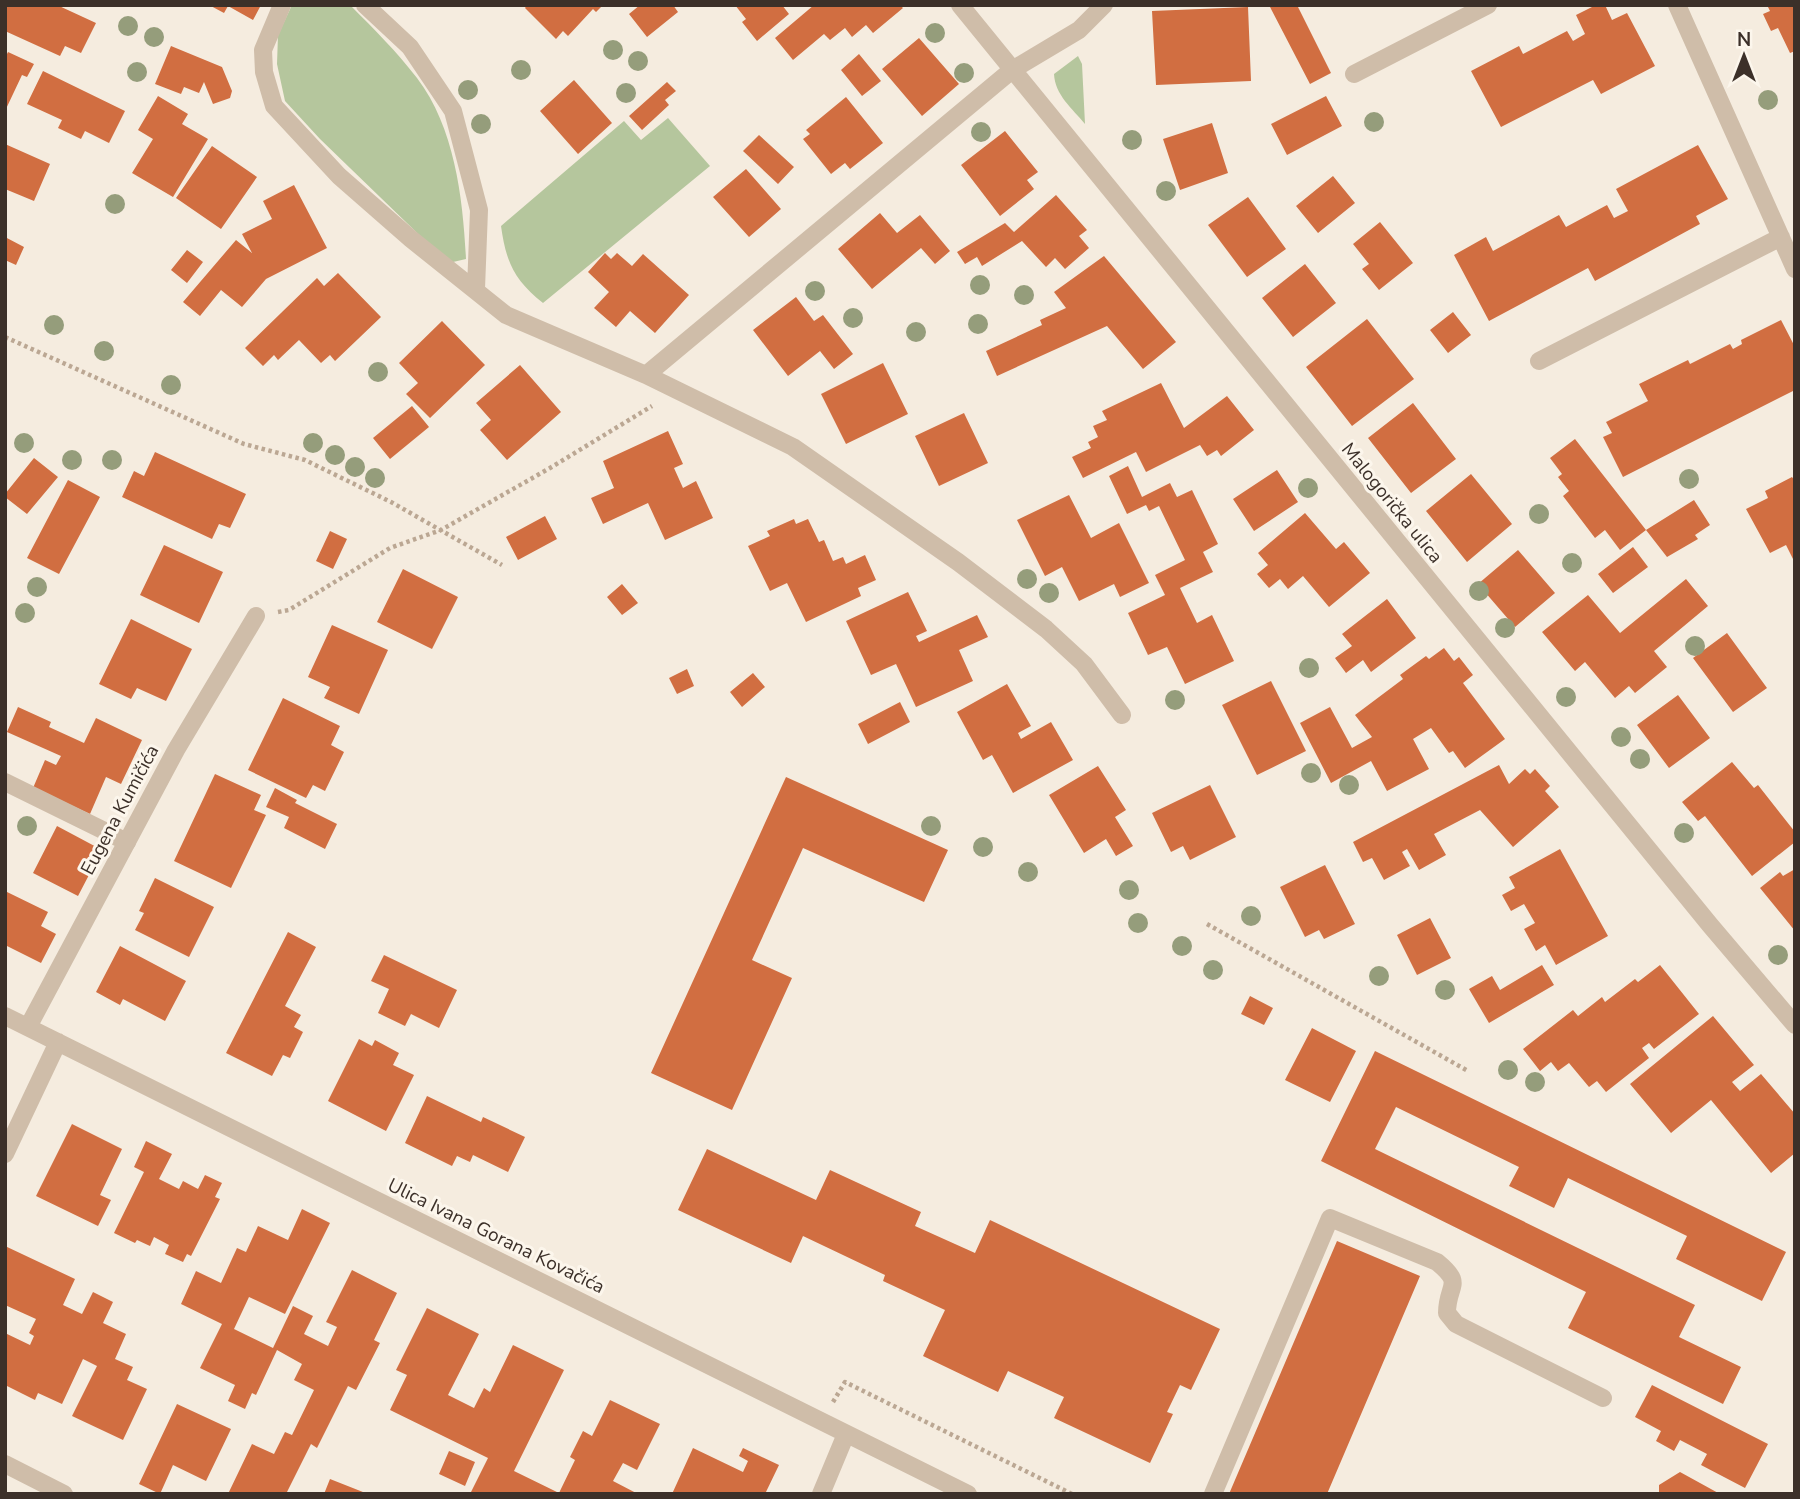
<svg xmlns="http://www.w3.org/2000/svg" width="1800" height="1499" font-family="'Nunito Sans',sans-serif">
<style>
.green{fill:#b5c69d}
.building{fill:#d16e41}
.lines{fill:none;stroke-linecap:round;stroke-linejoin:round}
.path{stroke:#bba793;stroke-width:4.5;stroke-dasharray:3.5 3.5;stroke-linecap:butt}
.service{stroke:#cfbda9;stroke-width:18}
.minor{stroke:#cfbda9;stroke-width:18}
.tree{fill:#959d7b}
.labels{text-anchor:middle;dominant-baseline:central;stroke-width:6;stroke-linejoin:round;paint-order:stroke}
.street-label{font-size:19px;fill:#3c3029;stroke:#fcf6ec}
</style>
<rect width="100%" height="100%" fill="#f5ecdf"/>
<path class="green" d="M292,5L351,6C374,29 397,52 417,78C455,128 463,199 466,259L453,262L441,256L320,139L285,101L277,64L278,35Z
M1078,56L1082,64L1085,124C1072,108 1055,95 1054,74Z
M668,118L710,166L543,303C514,280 506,262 501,226L624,121L641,140Z"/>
<path class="building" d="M5,5H57L96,23L81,53L65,46L60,56L5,31Z
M209,5H261L253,20L228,6L224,13Z
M527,5H603L596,12L593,9L568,36L563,31L556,39L525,8Z
M640,5H673L678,12L647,37L629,14Z
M735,5H782L789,14L757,41L742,22L746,19Z
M814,5H900L903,8L873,33L866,25L852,37L845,28L830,40L824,34L793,60L775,38Z
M1269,5H1297L1331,73L1310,84Z
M1596,5H1605L1612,20L1627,13L1655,66L1601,94L1593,80L1501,127L1471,71L1519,46L1523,54L1567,31L1573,41L1585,34L1576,15Z
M1767,5H1795V51L1790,53L1778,28L1771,31L1763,14L1770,11Z
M1248,7L1251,81L1156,85L1152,11Z
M919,38L959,84L922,116L882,69Z
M171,46L222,67L232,91L230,98L213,104L204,82L199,93L184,87L181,94L155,84Z
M8,52L34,64L27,77L22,75L5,111V58Z
M859,54L881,81L862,96L841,70Z
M43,71L125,111L109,143L85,131L81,139L58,128L62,120L27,104Z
M574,80L612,123L578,154L540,111Z
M667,82L676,91L665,100L669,105L642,130L629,116Z
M158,96L188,114L182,124L208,139L173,197L132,173L153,139L138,130Z
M1326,96L1342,126L1287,155L1271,124Z
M846,97L883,143L850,169L845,163L831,174L803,139L810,134L806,130Z
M1212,123L1228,173L1180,190L1163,139Z
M1005,131L1038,172L1027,180L1034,189L1000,216L961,165Z
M759,135L794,167L778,184L743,151Z
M5,144L50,164L34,201L5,189Z
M1698,145L1728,199L1696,216L1700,224L1595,281L1588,268L1489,321L1454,255L1486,237L1493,251L1559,215L1566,227L1607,205L1614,218L1628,211L1616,189Z
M212,146L257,177L221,229L176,198Z
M746,169L781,209L749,237L713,197Z
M1333,176L1355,203L1318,233L1296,206Z
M294,185L327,248L266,279L242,307L221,290L200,316L183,302L236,240L252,253L242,234L272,219L263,201Z
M1056,195L1087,230L1079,236L1089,248L1065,269L1055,258L1046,267L1022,241L982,266L977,257L965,264L957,252L1005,223L1014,232Z
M1248,197L1286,249L1247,277L1208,225Z
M880,213L897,233L920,215L950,251L935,264L921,248L872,289L838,249Z
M1380,222L1413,263L1379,290L1362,269L1369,264L1353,244Z
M5,237L24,247L16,265L5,260Z
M187,250L203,262L187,283L171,270Z
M605,253L611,259L617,253L632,266L643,254L689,295L655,333L630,311L616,327L594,308L609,292L588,272Z
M1104,256L1176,342L1143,369L1107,326L997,376L986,351L1042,325L1040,320L1066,308L1054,292Z
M1305,264L1336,303L1293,337L1262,298Z
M338,273L381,317L335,361L330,355L321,363L299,340L278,360L274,355L263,366L245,348L317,278L324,286Z
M796,297L814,321L823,315L853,354L834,369L820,351L788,376L753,330Z
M1453,312L1471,335L1448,353L1430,330Z
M1367,319L1414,379L1352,426L1306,367Z
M1781,320L1795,347V390L1623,477L1603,437L1612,433L1606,422L1648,401L1639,384L1688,360L1690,364L1730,344L1733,349L1742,344L1741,340Z
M442,321L485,365L430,418L406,394L418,383L399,363Z
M883,363L908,414L846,444L821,394Z
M520,365L561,412L507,460L480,430L491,420L476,403Z
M1161,383L1184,428L1227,396L1254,430L1221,456L1217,450L1207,456L1200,445L1146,472L1136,452L1083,478L1072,457L1091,448L1088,442L1098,437L1093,426L1107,420L1102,411Z
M1413,403L1456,459L1411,493L1368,438Z
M412,406L429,427L390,459L373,438Z
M964,413L988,463L939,486L915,436Z
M668,431L683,464L674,468L683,488L696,481L713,518L665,540L648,503L603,524L591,498L614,488L603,461Z
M1575,439L1646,530L1694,500L1710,525L1695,535L1698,539L1667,557L1646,530L1620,550L1605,530L1595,538L1563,496L1569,491L1558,477L1562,474L1550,458Z
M155,452L246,494L230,528L219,524L212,539L122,497L134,471L144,476Z
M34,458L58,477L27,514L5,497V494Z
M1128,466L1142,497L1170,483L1177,497L1192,490L1218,544L1203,552L1213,572L1180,588L1197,623L1212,615L1234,661L1185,684L1167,647L1148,655L1128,613L1165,595L1155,575L1185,560L1159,506L1149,511L1146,505L1127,514L1109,476Z
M1277,470L1298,502L1254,531L1233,499Z
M1471,474L1512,524L1467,562L1426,511Z
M1792,477L1795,481V563L1786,545L1770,553L1746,509L1768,498L1765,491Z
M68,480L100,497L59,574L27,558Z
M1069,495L1091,538L1119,523L1149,583L1120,597L1114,584L1079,601L1062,567L1045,576L1017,520Z
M1305,513L1336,549L1344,542L1370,573L1329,607L1303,576L1288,589L1280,579L1269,588L1257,574L1268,565L1258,553Z
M545,516L557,539L518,560L506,537Z
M794,519L796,524L808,519L819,542L824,540L833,561L843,557L846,564L865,555L876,580L858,588L861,596L806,622L787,583L770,591L748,546L770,536L767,531Z
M330,531L347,539L333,569L316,561Z
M164,545L223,572L199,623L140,595Z
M1633,547L1648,567L1613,593L1598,574Z
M1518,550L1555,593L1515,627L1478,584Z
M403,569L458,597L432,649L377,622Z
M1686,579L1708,606L1654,651L1667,667L1635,693L1629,686L1615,698L1585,662L1575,671L1542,632L1588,595L1620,633Z
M622,584L638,603L622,615L607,597Z
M908,592L927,631L916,636L919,642L977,615L988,637L959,650L973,681L916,707L896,664L871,675L846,621Z
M1387,599L1416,638L1371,672L1363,660L1346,673L1335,658L1352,646L1342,634Z
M131,619L192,649L166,701L137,688L131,699L99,684Z
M332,625L388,650L359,714L324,698L330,687L308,677Z
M1727,633L1767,688L1733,712L1693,658Z
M1444,648L1454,661L1459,657L1473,675L1463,683L1505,739L1465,768L1453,751L1449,753L1431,728L1413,739L1429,769L1387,791L1371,761L1331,783L1300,723L1330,707L1352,748L1372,737L1355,715L1403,679L1400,675L1426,656L1429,659Z
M687,669L694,686L677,694L669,678Z
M753,673L765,687L742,707L730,692Z
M1271,681L1306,751L1257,775L1222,705Z
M1007,684L1031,726L1018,733L1021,739L1051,722L1073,760L1013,793L992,755L983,760L957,712Z
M1678,695L1710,738L1669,768L1637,725Z
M283,698L340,726L331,745L344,752L325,791L313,785L306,798L248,770Z
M900,702L910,722L868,744L858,724Z
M18,707L51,722L49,727L84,743L96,718L142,740L121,784L106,777L90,814L33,788L45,760L56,765L61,756L7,732Z
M1732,762L1754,788L1758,785L1795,832V842L1752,876L1705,816L1698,821L1682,802Z
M1499,765L1509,784L1525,769L1530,774L1535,769L1550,786L1545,791L1559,807L1513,847L1480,810L1434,834L1446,855L1419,870L1407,849L1402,852L1410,866L1384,880L1372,858L1363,862L1353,842Z
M1098,766L1126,810L1115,817L1133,846L1116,856L1106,839L1084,853L1049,795Z
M215,774L261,795L254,810L266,815L231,888L174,861Z
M786,777L948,850L924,902L803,848L752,960L792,978L732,1110L651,1073Z
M1210,785L1236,837L1190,860L1183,846L1171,852L1152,813Z
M275,788L297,800L295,803L337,824L325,849L284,828L289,817L266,807Z
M57,826L102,850L78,896L33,873Z
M1560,849L1608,936L1556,965L1545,945L1536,951L1524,929L1535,923L1524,904L1511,911L1502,895L1515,888L1509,877Z
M1325,865L1355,924L1324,939L1319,930L1305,937L1280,887Z
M1795,869V931L1760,888L1780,872L1783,876Z
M155,878L214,907L189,957L135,930L144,913L139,911Z
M5,891L48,912L41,926L56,934L41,963L5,945Z
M1430,918L1451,958L1417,975L1397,935Z
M288,932L316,947L285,1006L301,1015L294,1027L303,1032L290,1058L283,1055L272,1076L226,1053Z
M120,946L186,981L165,1021L123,999L120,1005L96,992Z
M384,955L457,990L439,1028L411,1014L405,1026L378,1013L389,989L371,981Z
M1542,965L1554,985L1489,1023L1469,989L1492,976L1500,990Z
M1660,965L1699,1014L1654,1049L1649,1043L1642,1048L1649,1058L1606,1092L1597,1081L1589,1087L1569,1063L1558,1071L1551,1062L1540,1071L1523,1049L1573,1010L1578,1016L1602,997L1605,1002L1635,979L1638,982Z
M1250,996L1273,1008L1264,1025L1241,1014Z
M1713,1016L1754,1065L1732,1082L1740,1091L1761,1074L1795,1114V1153L1771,1173L1711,1100L1671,1133L1630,1084Z
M1312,1028L1356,1051L1330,1102L1285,1080Z
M359,1039L372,1046L375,1040L399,1053L393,1065L414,1075L386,1131L328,1101Z
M1375,1051L1786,1252L1762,1301L1676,1259L1687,1236L1568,1178L1554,1208L1509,1186L1519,1167L1396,1107L1375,1149L1695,1305L1679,1337L1741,1367L1723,1404L1568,1328L1586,1292L1321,1161Z
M427,1096L481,1122L483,1117L525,1137L508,1172L473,1155L470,1162L457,1156L452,1166L405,1143Z
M72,1124L122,1149L100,1195L111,1200L98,1226L36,1196Z
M146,1141L172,1154L159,1179L179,1189L183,1181L198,1189L205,1175L222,1183L215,1197L220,1199L191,1256L187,1254L183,1262L165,1254L169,1245L154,1237L150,1246L137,1240L135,1243L114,1233L144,1172L134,1167Z
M707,1149L816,1200L830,1170L921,1212L915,1226L975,1253L990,1220L1220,1329L1191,1390L1180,1385L1167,1412L1173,1414L1150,1463L1054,1418L1064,1397L1008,1371L998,1392L923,1356L945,1310L883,1281L885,1275L803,1236L791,1263L678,1210Z
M302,1209L330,1223L285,1314L249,1297L234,1329L273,1348L293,1306L313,1316L304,1334L328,1346L337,1327L326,1322L352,1270L397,1293L374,1340L380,1343L356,1390L348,1386L317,1448L311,1444L286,1494H228L252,1444L274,1454L285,1432L292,1435L314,1390L294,1380L302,1364L277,1350L256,1395L252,1393L245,1409L228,1401L235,1385L200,1368L222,1324L181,1304L196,1271L221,1283L237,1248L246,1252L258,1226L288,1240Z
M1337,1241L1420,1276L1327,1494H1229Z
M5,1246L75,1279L63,1305L82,1314L93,1292L113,1302L103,1323L126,1334L115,1359L133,1367L127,1380L147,1389L123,1440L72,1416L97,1366L83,1359L62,1404L38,1393L35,1400L5,1385V1333L30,1345L34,1336L29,1333L36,1319L5,1305Z
M427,1308L479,1334L448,1395L474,1408L484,1388L490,1392L513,1345L564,1370L514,1471L559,1493L575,1460L570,1457L583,1431L592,1436L610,1400L660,1424L637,1470L623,1463L613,1481L638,1494H470L488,1458L390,1410L407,1375L396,1370Z
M1652,1385L1768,1444L1745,1488L1701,1465L1707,1454L1680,1440L1674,1451L1656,1441L1661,1431L1635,1417Z
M177,1404L231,1429L206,1481L173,1465L160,1494L139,1484Z
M693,1448L743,1472L748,1461L739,1456L743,1448L779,1465L765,1494H672Z
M449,1451L475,1462L465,1486L439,1474Z
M1680,1472L1720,1494H1659V1485Z
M330,1479L368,1494H324Z"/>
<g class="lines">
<path class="path" d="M5,337L244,444L305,460L391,502L502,565
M278,612L289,610L390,548L441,530L550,468L652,406
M1207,924L1468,1071
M833,1402L845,1382L1072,1494"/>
<path class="service" d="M5,782L127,842
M1213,1494L1330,1218L1437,1262C1465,1285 1447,1284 1447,1313L1456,1324L1603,1398"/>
<path class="minor" d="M282,5L263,50L264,72L274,106L339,176L411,239L506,315L646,375L793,447L958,562L1046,629L1084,664L1122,715
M365,5L410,47L453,111L479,210L476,289
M960,5L1710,925L1795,1025
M1677,5L1795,269
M1354,74L1488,5
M1539,361L1781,237
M646,375L1012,70L1079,30L1104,5
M5,1016L968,1494
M28,1027L176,750L256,616
M5,1154L58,1042
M5,1464L64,1494
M821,1494L846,1434"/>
</g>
<g class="tree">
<circle cx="128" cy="26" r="10"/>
<circle cx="935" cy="33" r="10"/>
<circle cx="154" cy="37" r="10"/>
<circle cx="613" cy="50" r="10"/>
<circle cx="638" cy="61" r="10"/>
<circle cx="521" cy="70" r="10"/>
<circle cx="137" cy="72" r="10"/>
<circle cx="964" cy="73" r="10"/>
<circle cx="468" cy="90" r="10"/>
<circle cx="626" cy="93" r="10"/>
<circle cx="1768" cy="100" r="10"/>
<circle cx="1374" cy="122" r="10"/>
<circle cx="481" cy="124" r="10"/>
<circle cx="981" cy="132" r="10"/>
<circle cx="1132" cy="140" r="10"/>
<circle cx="1166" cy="191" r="10"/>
<circle cx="115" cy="204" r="10"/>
<circle cx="980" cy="285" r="10"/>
<circle cx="815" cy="291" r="10"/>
<circle cx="1024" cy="295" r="10"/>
<circle cx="853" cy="318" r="10"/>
<circle cx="978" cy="324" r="10"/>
<circle cx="54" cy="325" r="10"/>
<circle cx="916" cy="332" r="10"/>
<circle cx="104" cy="351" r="10"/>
<circle cx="378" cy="372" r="10"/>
<circle cx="171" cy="385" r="10"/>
<circle cx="24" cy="443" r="10"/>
<circle cx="313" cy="443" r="10"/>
<circle cx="335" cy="455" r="10"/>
<circle cx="72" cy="460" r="10"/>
<circle cx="112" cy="460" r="10"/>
<circle cx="355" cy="467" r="10"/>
<circle cx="375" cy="478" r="10"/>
<circle cx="1689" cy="479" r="10"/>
<circle cx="1308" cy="488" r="10"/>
<circle cx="1539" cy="514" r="10"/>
<circle cx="1572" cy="563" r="10"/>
<circle cx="1027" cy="579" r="10"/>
<circle cx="37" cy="587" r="10"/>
<circle cx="1479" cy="591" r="10"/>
<circle cx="1049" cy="593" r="10"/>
<circle cx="25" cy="613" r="10"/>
<circle cx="1505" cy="628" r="10"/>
<circle cx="1695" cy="646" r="10"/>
<circle cx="1309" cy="668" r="10"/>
<circle cx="1566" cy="697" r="10"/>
<circle cx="1175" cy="700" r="10"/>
<circle cx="1621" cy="737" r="10"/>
<circle cx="1640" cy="759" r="10"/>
<circle cx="1311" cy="773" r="10"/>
<circle cx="1349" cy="785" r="10"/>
<circle cx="27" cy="826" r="10"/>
<circle cx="931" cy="826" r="10"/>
<circle cx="1684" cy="833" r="10"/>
<circle cx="983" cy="847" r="10"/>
<circle cx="1028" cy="872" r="10"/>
<circle cx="1129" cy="890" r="10"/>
<circle cx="1251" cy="916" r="10"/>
<circle cx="1138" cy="923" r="10"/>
<circle cx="1182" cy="946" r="10"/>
<circle cx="1778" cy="955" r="10"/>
<circle cx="1213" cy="970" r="10"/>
<circle cx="1379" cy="976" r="10"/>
<circle cx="1445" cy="990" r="10"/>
<circle cx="1508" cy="1070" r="10"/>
<circle cx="1535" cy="1082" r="10"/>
</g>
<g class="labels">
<g class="street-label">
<text transform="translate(1392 503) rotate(51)">Malogorička ulica</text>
<text transform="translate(120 810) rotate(-62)">Eugena Kumičića</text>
<text transform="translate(496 1236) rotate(26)">Ulica Ivana Gorana Kovačića</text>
</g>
</g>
<rect width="1800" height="1499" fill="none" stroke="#3c3029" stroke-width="14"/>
<g transform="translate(1744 56)" stroke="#fcf6ec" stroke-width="5" paint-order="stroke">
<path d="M0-5L12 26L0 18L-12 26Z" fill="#3c3029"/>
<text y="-10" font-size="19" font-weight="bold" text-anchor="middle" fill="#3c3029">N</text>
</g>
</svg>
